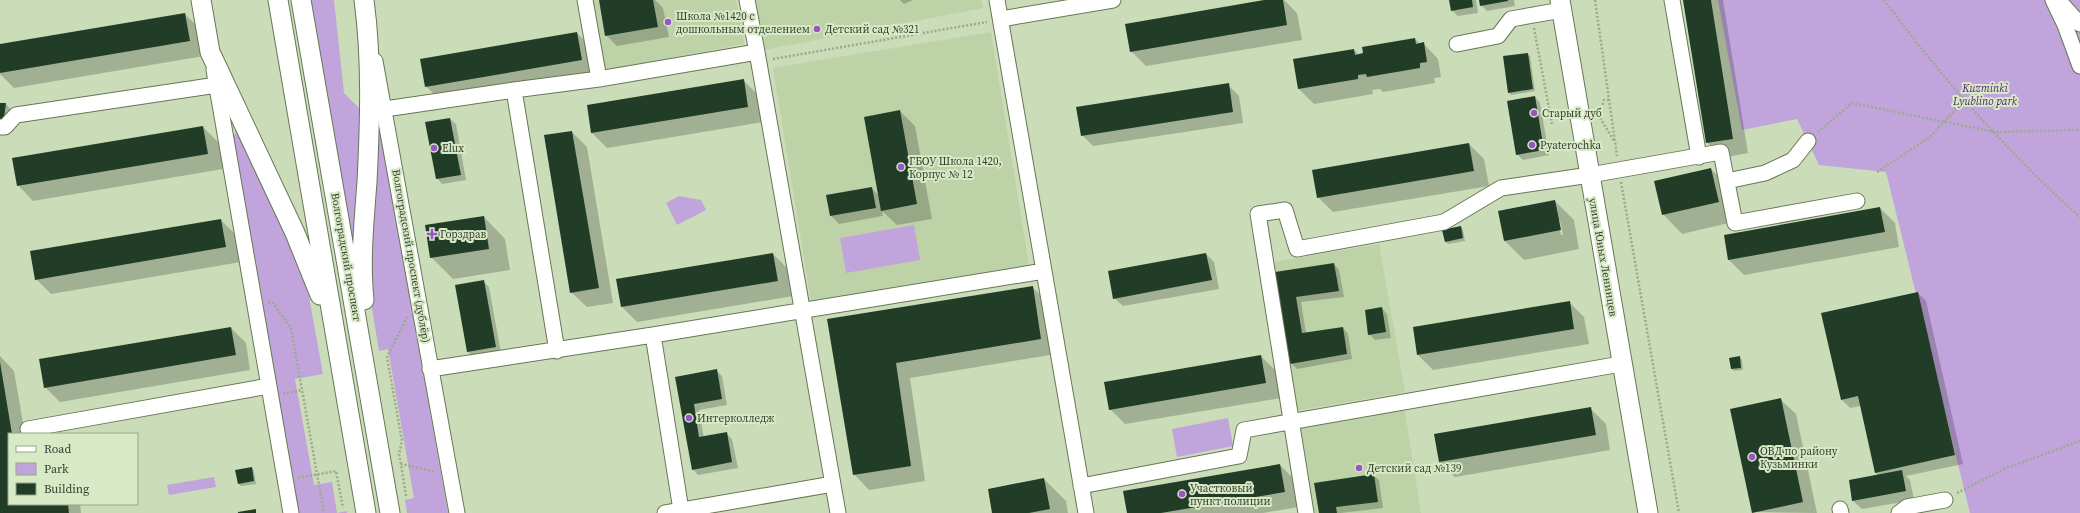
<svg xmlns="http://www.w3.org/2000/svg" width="2080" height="513" font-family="'Source Serif 4',serif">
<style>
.built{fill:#bed2a8}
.green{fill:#c1a4db}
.shadow{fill:#0003;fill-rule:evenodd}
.building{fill:#223d27}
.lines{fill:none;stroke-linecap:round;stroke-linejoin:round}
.minor-casing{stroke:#677756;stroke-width:17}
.major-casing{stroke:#677756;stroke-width:21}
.path{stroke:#9baa8d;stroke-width:2.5;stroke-dasharray:2 2;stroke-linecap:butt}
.minor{stroke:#fff;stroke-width:15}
.major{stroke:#fff;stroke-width:19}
.poi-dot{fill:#9854c9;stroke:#d7e9c5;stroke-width:1.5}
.labels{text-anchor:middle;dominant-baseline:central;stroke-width:4;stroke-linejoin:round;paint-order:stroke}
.poi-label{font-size:11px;fill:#383f31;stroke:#d7e9c5;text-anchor:start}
.park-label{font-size:11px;font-style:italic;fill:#512370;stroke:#d7e9c5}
.street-label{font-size:11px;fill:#383f31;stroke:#d7e9c5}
</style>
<rect width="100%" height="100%" fill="#cadcb8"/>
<path class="built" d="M591,0H736L744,44L604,70Z
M755,0H981L983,8L764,50Z
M991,32L1029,265L811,301L773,68Z
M1379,244L1405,392L1295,411L1269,263Z
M1404,406L1421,513H1311L1296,423Z"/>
<path class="green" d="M310,0H334L344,93L360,109L364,131L354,246L350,247Z
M1718,0H2080V513H1970L1886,172L1819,165L1797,119L1742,130Z
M376,106L448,513H407L405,500L414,498L388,349L379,351L367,278Z
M241,130L305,275L323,374L295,379L314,485L332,482L337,513L347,511V513H298L232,136Z
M679,196L701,200L706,210L677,225L666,203Z
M914,225L920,260L846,273L840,238Z
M1228,418L1233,446L1177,457L1172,429Z
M214,477L216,487L169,495L167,485Z"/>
<path class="shadow" d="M600,0H655L663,8L669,37L617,46L606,35Z
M900,0H913L904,4Z
M1270,0H1284L1297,13L1302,40L1146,66L1131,51Z
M1450,0H1476L1478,13L1458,16L1452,10Z
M1480,0H1514L1515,6L1487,11L1481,5Z
M1684,0H1723L1748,153L1722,158L1707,142Z
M185,14L200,29L204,56L14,88L0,74V45Z
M577,33L592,49L597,75L441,101L426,86Z
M1415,39L1420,44L1423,43L1438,59L1441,77L1434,78L1435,83L1383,92L1380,89L1372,90L1373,94L1314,104L1299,89L1295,60L1354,50L1359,55L1364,54Z
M1527,54L1530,56L1535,91L1511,95L1509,92Z
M743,80L758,95L763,122L607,148L592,133L588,106Z
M1228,85L1239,96L1243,123L1093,146L1082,135Z
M1535,97L1540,103L1549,155L1523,160L1517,154Z
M0,104H6L11,110L0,129Z
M900,111L915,126L932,219L897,225L882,211L883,216L839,224L831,216L827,196L871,188L879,195Z
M450,119L456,124L466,180L442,184L437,178Z
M203,127L218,142L223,169L33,201L18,185Z
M572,132L587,147L613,303L587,307L571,292Z
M1469,144L1484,159L1489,186L1333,212L1318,197Z
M1711,169L1730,188L1737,221L1682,234L1663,214Z
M1555,201L1574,220L1579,249L1524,260L1505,241ZM1558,221H1560L1563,235H1561Z
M1880,208L1895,223L1899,247L1744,275L1729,260L1725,236Z
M484,217L505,239L510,270L453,279L431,257Z
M221,220L236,235L241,262L51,294L36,279Z
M1461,227L1463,230L1465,241L1448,244L1446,242Z
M773,254L788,269L793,296L637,322L622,307Z
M1206,254L1214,262L1219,289L1123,306L1114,298Z
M1334,264L1339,270L1344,297L1301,302L1306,333L1343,328L1348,334L1352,359L1297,369L1291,363L1276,273Z
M483,281L489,287L501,353L474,357L468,352Z
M1032,287L1048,302L1056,354L910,378L925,481L869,490L854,474L828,320Z
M1918,293L1926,301L1963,464L1906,476L1910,480L1914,500L1862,509L1853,501L1879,476L1876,473L1861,406L1850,408L1842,400Z
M1569,302L1584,317L1589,344L1433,370L1418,355L1414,328Z
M1382,308L1387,314L1391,338L1375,340L1369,334Z
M231,328L246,343L250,370L60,402L45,387Z
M0,356L14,371L25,434H9V504H80L81,513H0Z
M1261,356L1276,371L1281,398L1125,424L1110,409Z
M1739,357L1742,360L1743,370L1734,371L1732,369Z
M716,370L722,376L727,405L699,410L704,438L727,434L732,439L738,468L698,475L693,469L677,378Z
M1780,399L1796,414L1817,513L1753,512Z
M1590,408L1606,424L1610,450L1455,477L1439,462Z
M1280,465L1295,480L1299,507L1263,513H1128Z
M252,468L254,471L256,484L241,486L239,484Z
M1373,475L1379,480L1383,508L1341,513H1320Z
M1044,479L1066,501L1068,513H993Z"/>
<path class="building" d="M599,0H653L658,27L605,36Z
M1264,0H1283L1287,25L1130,52L1125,24Z
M1449,0H1472L1473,7L1451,11Z
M1479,0H1508V1L1480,6Z
M1683,0H1711L1733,139L1706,143Z
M185,13L190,41L0,73V44Z
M577,32L582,60L425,87L420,59Z
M1415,38L1416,44L1424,42L1427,62L1420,63V68L1367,77L1366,74L1358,75V79L1298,89L1293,59L1354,49L1355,55L1363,53L1362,47Z
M1528,53L1533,89L1508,93L1503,56Z
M744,79L748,107L591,133L587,105Z
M1229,83L1233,112L1081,136L1076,107Z
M1535,96L1544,150L1516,155L1507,101Z
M0,103H6L3,125H0Z
M900,110L917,204L881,211L864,117Z
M450,118L461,175L436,179L425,122Z
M203,126L208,154L17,186L12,158Z
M572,131L599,288L570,293L544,135Z
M1469,143L1474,171L1317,198L1312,170Z
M1711,168L1719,202L1662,215L1654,181Z
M872,187L876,208L830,216L826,195Z
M1555,200L1561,230L1504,241L1498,211Z
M1880,207L1885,232L1728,260L1724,235Z
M484,216L489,249L430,258L425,225Z
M221,219L226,247L35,280L30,251Z
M1461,226L1463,238L1445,242L1442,230Z
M773,253L778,281L621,307L616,279Z
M1206,253L1212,280L1113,299L1108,271Z
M1334,263L1339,291L1296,297L1302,333L1343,327L1347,354L1290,364L1275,272Z
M484,280L496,347L467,352L455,285Z
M1033,286L1041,339L896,363L911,466L853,475L827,319Z
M1918,292L1955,455L1875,473L1858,396L1841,400L1821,313Z
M1570,301L1574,329L1417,355L1413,327Z
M1382,307L1386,332L1368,335L1365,310Z
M231,327L236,355L44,388L39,359Z
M1261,355L1266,383L1109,410L1104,382Z
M1740,356L1741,368L1731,369L1729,358Z
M0,362L12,434H9V504H68L69,513H0Z
M717,369L722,399L694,404L699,437L727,432L732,462L692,470L675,377Z
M1781,398L1803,502L1752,513L1730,409Z
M1591,407L1596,435L1439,462L1434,434Z
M1280,464L1285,492L1161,513H1127L1123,491Z
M252,467L254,481L238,484L235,470Z
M1902,470L1906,491L1852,501L1849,480Z
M1374,474L1378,502L1336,507L1337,513H1319L1314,483Z
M1044,478L1050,509L1029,513H992L988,489Z
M256,509V513H238V512Z"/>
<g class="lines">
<defs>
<path id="minor" d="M747,0L757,52
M997,0L1086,513
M1672,0L1699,157
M2053,0L2065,25L2080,66
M2059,1L2080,24
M1001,19L1113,0
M1457,44L1498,36L1511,19L1562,10
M375,61L457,513
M214,70L291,513
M599,79L757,52L838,513
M514,90L599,79L585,0
M385,109L514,90L557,351
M0,127H5L16,115L217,85
M1727,181L1765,173L1793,160L1808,141
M653,335L1044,271
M430,369L653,335L681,510
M28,429L269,386
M1081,486L1239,456L1244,430L1621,364
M1840,509L1841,513
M665,513L833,484
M1306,513L1258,214L1285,210L1297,249L1444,222L1501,188L1590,175L1721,152L1735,223L1857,201
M1899,513L1907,507L1945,500"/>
<path id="major" d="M201,0L210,52L295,233L320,295
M278,0L366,513
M301,0L390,513
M1560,0L1648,513
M364,300C360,261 364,221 367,182C370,122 372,59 364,0"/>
</defs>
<use href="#minor" class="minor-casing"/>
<use href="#major" class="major-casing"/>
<path class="path" d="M1595,0L1617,156
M1884,0C1942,78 2007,152 2080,217
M1534,28L1552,124
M773,59L987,22
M1609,100H1604L1599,116L1614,141
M1818,132L1852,103L1995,132L2080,130
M1877,172L1930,137L1965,99
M1621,182L1679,513
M268,302L273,303L291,328L324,513
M283,394L302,390
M401,464L399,455L402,441L387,357L407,317
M298,478L336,471L343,508
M1957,493L2004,469L2080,441
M406,496L401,464L435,472"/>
<use href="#minor" class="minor"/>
<use href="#major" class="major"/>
</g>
<g class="poi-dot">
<circle cx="668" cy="22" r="4"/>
<circle cx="817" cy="29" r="4"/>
<circle cx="1534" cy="113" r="4"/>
<circle cx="1532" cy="145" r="4"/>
<circle cx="434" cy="148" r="4"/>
<circle cx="901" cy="167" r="4"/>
<path d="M430 228h4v4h4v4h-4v4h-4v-4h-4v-4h4z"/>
<circle cx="689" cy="418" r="4"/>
<circle cx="1752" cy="457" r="4"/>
<circle cx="1359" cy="468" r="4"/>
<circle cx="1182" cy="494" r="4"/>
</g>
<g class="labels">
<g class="poi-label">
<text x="676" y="16">Школа №1420 с<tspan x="676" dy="13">дошкольным отделением</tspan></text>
<text x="825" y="29">Детский сад №321</text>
<text x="1542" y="113">Старый дуб</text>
<text x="1540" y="145">Pyaterochka</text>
<text x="442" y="148">Elux</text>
<text x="909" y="161">ГБОУ Школа 1420,<tspan x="909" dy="13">Корпус № 12</tspan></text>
<text x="440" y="234">Горздрав</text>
<text x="697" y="418">Интерколледж</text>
<text x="1760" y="451">ОВД по району<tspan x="1760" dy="13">Кузьминки</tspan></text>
<text x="1367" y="468">Детский сад №139</text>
<text x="1190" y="488">Участковый<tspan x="1190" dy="13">пункт полиции</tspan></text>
</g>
<g class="park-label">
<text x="1985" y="88">Kuzminki<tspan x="1985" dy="13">Lyublino park</tspan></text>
</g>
<g class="street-label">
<text transform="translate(411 256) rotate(80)">Волгоградский проспект (дублёр)</text>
<text transform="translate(346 257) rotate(80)">Волгоградский проспект</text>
<text transform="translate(1603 257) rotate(80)">улица Юных Ленинцев</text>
</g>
</g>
<rect x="8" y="433" width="130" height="72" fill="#d7e9c5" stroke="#97a58a"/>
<rect x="16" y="446" width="20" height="6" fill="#ffffff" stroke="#97a58a"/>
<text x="44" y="453" font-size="12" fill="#383f31">Road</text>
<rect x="16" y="463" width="20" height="12" fill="#c1a4db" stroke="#97a58a"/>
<text x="44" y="473" font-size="12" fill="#383f31">Park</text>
<rect x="16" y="483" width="20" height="12" fill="#223d27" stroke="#97a58a"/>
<text x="44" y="493" font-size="12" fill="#383f31">Building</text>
</svg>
